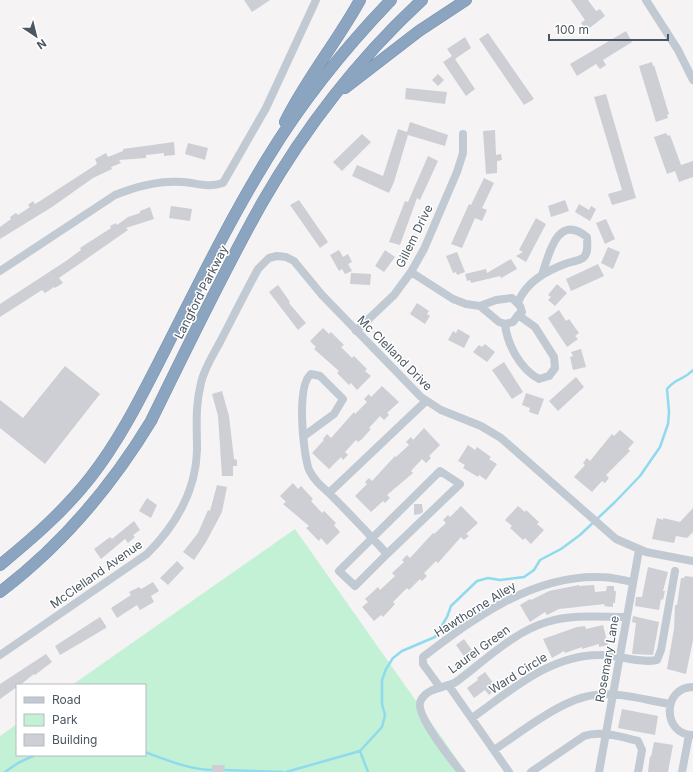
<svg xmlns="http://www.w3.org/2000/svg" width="693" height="772" font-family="Inter,sans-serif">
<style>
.green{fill:#c3f1d5}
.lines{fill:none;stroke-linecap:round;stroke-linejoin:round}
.stream{stroke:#90daee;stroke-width:2.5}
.building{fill:#cdcfd5}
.highway-casing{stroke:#7690ad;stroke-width:12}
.minor{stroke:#c1cad2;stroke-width:8}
.highway{stroke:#8ba5c1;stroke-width:11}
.labels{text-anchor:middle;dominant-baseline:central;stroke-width:3;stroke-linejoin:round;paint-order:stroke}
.street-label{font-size:12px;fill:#4a5661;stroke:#fff}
</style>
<rect width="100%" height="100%" fill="#f5f3f3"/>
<path class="green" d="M295,529L466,772H0V736L17,724V755H145V685H72Z"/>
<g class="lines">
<path class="stream" d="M360,751L368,772
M145,752C167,760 190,770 214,770
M223,770L283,772
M5,772L18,763L35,755
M286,772L360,751L382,727L385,715L382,704V680L386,669L393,658L402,651L435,637L447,617L451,606L477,581L488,578L500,580L524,577L534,570L540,560L561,549L580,535L615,502L640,476L660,447L668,424L669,412L667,389C677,377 683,381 693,370"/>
</g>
<path class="building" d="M244,0H270L252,12Z
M571,0H588L596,11L600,9L605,16L587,30L581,23L585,20Z
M626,31L632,42L603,60L606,65L600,69L596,64L577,76L570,64Z
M488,33L534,99L524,105L479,39Z
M465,37L471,48L455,59L475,89L466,96L443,62L452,56L447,49Z
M652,62L653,66L654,65L669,114L667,115L668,118L656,122L639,66Z
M438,74L444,80L438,86L432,80Z
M406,88L447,92L445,104L405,99Z
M606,94L636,198L612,205L608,194L622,190L594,97Z
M410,122L448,135L445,146L408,135L394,182L389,193L352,176L357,165L383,176L398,129L407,132Z
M495,130L496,155L501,154L502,160L497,161V173L486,174L483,131Z
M666,133L668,136L670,135L681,165L693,161V177L679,182L675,171L667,174L654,137Z
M362,134L371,142L342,171L333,162Z
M174,142L175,155L164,156V153L146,155V158L119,160L121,163L111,167L112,169L93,178L52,207L0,239V227L11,219L10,217L16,213L18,215L30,207L28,205L33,201L35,204L40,201L97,164L95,159L106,153L108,157L123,151V149Z
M188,143L208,148L205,160L185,154Z
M428,156L438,161L420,200L417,198L400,245L389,242L405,201L408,202Z
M484,178L494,183L482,208L487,210L482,221L475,218L462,248L451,244L469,204L471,205Z
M299,200L328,242L320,248L290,205Z
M565,200L569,211L551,217L548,206Z
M579,204L589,210L591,206L596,209L590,221L575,212Z
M171,206L192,209L190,221L169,218Z
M150,207L154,219L126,228L128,230L59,278L63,283L55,288L54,287L45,293L42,290L0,317V304L66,261L81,250L80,248L111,228L110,226L116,223L117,225L128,217L140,213V211Z
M536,218L546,224L526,262L516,256L523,252L519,250Z
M606,219L615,239L605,244L596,223Z
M608,247L620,252L613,269L601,263Z
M339,250L343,257L348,254L352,262L348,264L352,271L345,274L342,269L339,271L330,255Z
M385,250L395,257L384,272L375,266Z
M457,252L465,272L457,275L456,272L453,273L446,256Z
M511,259L517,269L501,278L500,276L471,283L470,280L467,281L465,274L486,269L487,273Z
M598,264L604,276L571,291L566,279Z
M351,273L371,274L370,285L350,284Z
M557,284L567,293L555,306L548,300L551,297L548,295Z
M278,285L290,302L289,303L306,323L298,330L269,292Z
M417,303L429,311L427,314L430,316L425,324L410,314Z
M559,310L566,321L569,319L579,333L575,336L578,339L567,347L548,318Z
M323,328L329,334L331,332L344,345L341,347L352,358L354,356L367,369L365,371L371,376L357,390L351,383L349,385L337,373L339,371L314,349L316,347L310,341Z
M458,329L470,336L464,348L448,340L453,331L456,333Z
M485,344L495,352L487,362L473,352L479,345L482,347Z
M581,349L586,367L573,370L570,357L573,356L571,352Z
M504,362L523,392L512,399L492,370Z
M65,366L100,394L45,464L0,428V400L23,418Z
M576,377L584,387L558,411L549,401Z
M382,386L399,402L387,413L389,415L384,420L380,416L369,428L371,429L361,440L358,442L356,440L345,452L348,455L343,460L341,457L329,469L312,453L324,440L323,439L327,434L331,438L354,412L355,414L367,402L364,399L369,394L371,397Z
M222,391L229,416L234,459L237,460V466H233V476H222L218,416L212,394Z
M526,393L544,399L538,415L529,412L530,408L522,405Z
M424,428L440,445L429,456L431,458L426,463L422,459L411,471L413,473L387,495L390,498L385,503L383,501L371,512L355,496L367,484L365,482L369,478L372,481L395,456L396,457L409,445L406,442L411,437L413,440Z
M620,430L634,442L628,449L630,451L606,475L609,478L605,483L602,481L592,492L574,477L585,465L583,463L587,458L590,461L612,434L614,436Z
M468,445L475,450L477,447L491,457L489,459L497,464L486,480L479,475L478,477L463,468L465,465L458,461Z
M293,483L298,489L301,486L313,499L311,501L322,513L324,511L336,523L334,525L340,532L327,545L321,538L319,541L306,528L309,526L283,504L286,502L280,496Z
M217,485L227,487L222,512L206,542L194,560L183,552L198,533L208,510L210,511Z
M147,498L157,505L151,518L139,511Z
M414,504H422L423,512L420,514L414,515Z
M461,506L478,523L466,534L469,536L464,540L461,537L438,563L436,561L424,573L427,576L422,581L420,579L409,590L407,588L393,602L395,604L383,617L381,615L374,621L362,607L368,602L365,599L378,587L380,590L395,576L392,573L404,562L402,560L407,555L410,558L433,533L434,534L446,523L443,520L448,515L450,517Z
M518,506L525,512L526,510L539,522L537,524L544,530L531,544L525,538L523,540L510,528L512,526L505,520Z
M693,508V532L687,538L676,536L674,543L652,539L657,518L663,520V518L680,522Z
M134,521L140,530L133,535L135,537L128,543L125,539L101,559L94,549L110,537L112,539Z
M177,561L184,568L168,585L160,578Z
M648,567L668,572L663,591H665L663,600L661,599L659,610L635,606L636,597H642Z
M685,576L693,577V640L686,674L667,669L674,629L675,605H677L681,578H684Z
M153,582L159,591L151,596L154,602L140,610L137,605L117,618L111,608L131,595L129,592L139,587L141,589Z
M579,585V586L594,585L595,592L606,591L607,586H614V591H616L615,603H613V607L604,606L605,604L559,609L547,615L545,612L530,622L520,605L530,599L531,600L549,591Z
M633,616L659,622L653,655L632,654L636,623L632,622Z
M100,617L106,626V628L60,655L55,646Z
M603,625L608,645L599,647V644L582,649V647L565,653L564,651L552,658L543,639L577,627L585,626L586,629Z
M464,639L476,656L468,662L456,645Z
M46,654L52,662L35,675L34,674L20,685H17V687L0,699V684Z
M485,672L497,688L489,695L485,690L474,698L467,688L478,680L477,678Z
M622,709L658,716L655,735L618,728Z
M654,742L673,745L668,772H648L650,756L651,757Z
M212,765H225L224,772H212Z"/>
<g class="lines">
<defs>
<path id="highway" d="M345,88L419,31L466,0
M285,122C306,79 337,42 360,0
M0,565C33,538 64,511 90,478C120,440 142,395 164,352C197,287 229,221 267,159C302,101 344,49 391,0
M0,592C62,545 111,487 151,421C187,348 222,274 262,203C305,128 358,59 422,0"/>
</defs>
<use href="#highway" class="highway-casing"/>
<path class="minor" d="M646,0L678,50L693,80
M0,271L115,195C137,186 159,180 183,182C197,183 208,188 223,183L266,108L316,0
M411,272L453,299L466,304L480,306L499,322L505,324L513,322L518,315L535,327L554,357L555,368L549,376L539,379C520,369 507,344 505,324
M518,302C527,282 544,272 565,264C570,262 578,261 583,258C589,253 587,244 587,237C557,213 549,254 542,275
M480,306L496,300L512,298L520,306L522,312L518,315
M356,331L394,295L411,272L424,249L457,172L463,153V134
M304,436L334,414L343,399L320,376L311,374C296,386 303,453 309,470C314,480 321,486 329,493L426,401
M329,493C349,513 368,533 387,554L460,484L440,471L339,571L355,586L387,554
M0,655L147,554C176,525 196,492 197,450C197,425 195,407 201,383C204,369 213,355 220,342C233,317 245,293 258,269L269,258L277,256L286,257L294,261L322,295L421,397L441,410L481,426L501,438L616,539L646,552L693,561
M439,686L423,664V657C474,618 532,575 600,577C611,577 622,580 633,582
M449,686L509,772
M693,687C662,687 662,735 693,735
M472,718C510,691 550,655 599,655C618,654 639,664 657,660L661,650L675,571
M494,750C521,732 563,698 595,695C620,692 645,700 670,704
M461,772C452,760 413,713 421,700C428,687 445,688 456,682C483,662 515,631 547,622C572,614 601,617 626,617
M531,772L584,736C600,730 622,737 638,741L642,750L638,772
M599,772L639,550
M682,772L689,735"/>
<use href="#highway" class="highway"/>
</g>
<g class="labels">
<g class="street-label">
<text transform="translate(414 236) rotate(-64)">Gillem Drive</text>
<text transform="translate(201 292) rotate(-63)">Langford Parkway</text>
<text transform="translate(395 353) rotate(45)">Mc Clelland Drive</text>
<text transform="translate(96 574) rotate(-35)">McClelland Avenue</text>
<text transform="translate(475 609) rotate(-32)">Hawthorne Alley</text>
<text transform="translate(479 649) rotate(-36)">Laurel Green</text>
<text transform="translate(607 659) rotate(-80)">Rosemary Lane</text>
<text transform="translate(518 673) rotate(-32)">Ward Circle</text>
</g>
</g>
<rect x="16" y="684" width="130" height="72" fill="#ffffff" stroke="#b7bbc0"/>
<rect x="24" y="697" width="20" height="6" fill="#c1cad2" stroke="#b7bbc0"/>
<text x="52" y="704" font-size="12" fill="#4a5661">Road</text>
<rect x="24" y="714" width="20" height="12" fill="#c3f1d5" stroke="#b7bbc0"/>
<text x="52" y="724" font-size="12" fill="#4a5661">Park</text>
<rect x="24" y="734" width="20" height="12" fill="#cdcfd5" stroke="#b7bbc0"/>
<text x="52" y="744" font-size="12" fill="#4a5661">Building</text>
<g transform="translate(36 36) rotate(145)" stroke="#ffffff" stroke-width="3" paint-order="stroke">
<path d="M0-3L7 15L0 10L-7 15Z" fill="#4a5661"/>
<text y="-6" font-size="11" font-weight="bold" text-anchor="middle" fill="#4a5661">N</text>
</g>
<path d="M549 34v6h119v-6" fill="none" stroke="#4a5661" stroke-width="2"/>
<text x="555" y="34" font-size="12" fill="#4a5661" stroke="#ffffff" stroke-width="3" paint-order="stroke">100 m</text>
</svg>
